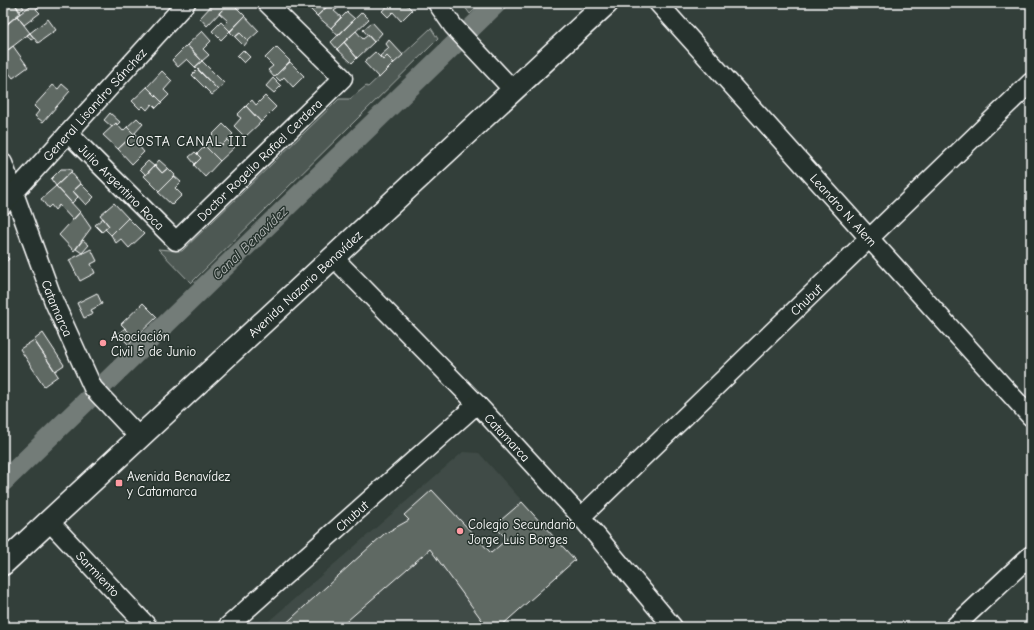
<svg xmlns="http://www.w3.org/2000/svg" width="1034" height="630" font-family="'Comic Neue',sans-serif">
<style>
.built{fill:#404c47}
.green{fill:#4d5853;stroke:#a6aca9}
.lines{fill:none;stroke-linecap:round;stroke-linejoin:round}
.canal{stroke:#737b78;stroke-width:20}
.building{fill:#5f6964;stroke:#fff}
.minor-casing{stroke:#fff;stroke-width:21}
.primary-casing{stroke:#fff;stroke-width:25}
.minor{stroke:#26332d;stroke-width:18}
.primary{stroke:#26332d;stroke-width:22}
.poi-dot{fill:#ff9aa2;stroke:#26332d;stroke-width:1.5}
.labels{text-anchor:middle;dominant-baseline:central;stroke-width:3;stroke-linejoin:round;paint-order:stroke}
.street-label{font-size:13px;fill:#fff;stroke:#26332d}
.poi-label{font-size:13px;fill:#fff;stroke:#26332d;text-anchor:start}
.neighbourhood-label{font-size:14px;letter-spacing:1px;fill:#fff;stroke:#26332d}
.water-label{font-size:14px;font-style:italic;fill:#b9bdbc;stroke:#26332d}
</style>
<rect width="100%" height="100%" fill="#333f3a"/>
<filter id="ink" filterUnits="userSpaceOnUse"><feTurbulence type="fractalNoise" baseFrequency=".025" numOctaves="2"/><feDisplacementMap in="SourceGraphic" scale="8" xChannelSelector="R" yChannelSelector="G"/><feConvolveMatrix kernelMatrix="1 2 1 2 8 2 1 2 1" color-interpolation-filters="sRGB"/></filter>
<g filter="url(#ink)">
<path class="built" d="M463,452L479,453L575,560L500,627H262Z"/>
<path class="green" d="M462,3H482L470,14Z
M431,28L438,39L191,283L158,249L182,251L339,99H350L366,86L368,87Z"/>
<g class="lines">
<path class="canal" d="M3,482L497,3"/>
</g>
<path class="building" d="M3,3H16L15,4L20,13L3,27Z
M16,3H20L24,8L20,11L15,4Z
M34,3H41L42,4L36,9L40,13L24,25L17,16Z
M214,3H229L207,26L200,18Z
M229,3H232L245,16L230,31L224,25L228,21L219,13Z
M304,3H331L317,16Z
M331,3H333L338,8L334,11L341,17L331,28L317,16Z
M391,3H405L412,10L401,21L393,12L388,17L382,11Z
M347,12L355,19L338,36L331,28Z
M362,12L369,19L337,49L331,42Z
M17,16L30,33L3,54V28Z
M245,16L259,31L248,41L240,33L235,37L230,32Z
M48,19L56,30L38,43L30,33Z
M221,22L230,31L221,40L212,31Z
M372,22L382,33L374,42L363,30Z
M202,31L211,41L203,49L209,55L202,61L187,45Z
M356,31L363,39L368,35L374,42L357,58L344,42Z
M30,33L34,38L31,40L27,35Z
M240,33L248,41L244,46L235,37Z
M389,40L403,55L394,63L387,56L383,60L380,56L389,48L386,44Z
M344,42L357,58L352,63L337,49Z
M187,45L202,61L195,67L187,59L178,67L172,60Z
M13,46L28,67L13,78L5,68L3,70V54Z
M276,47L290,61L274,77L268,70L273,66L265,58Z
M243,50L250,57L244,63L237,56Z
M375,52L383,60L387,56L394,63L379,78L364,62Z
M202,61L224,83L218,90L195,67Z
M290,62L304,76L293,87L284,77L280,81L275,76Z
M198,69L218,90L212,95L192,75Z
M162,71L172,81L164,90L169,95L162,102L147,87Z
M273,78L281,86L274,93L266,86Z
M62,84L70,91L43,122L35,116L39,111L34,106L53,85L58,89Z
M147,87L162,102L156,108L152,104L147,110L143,106L140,109L132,101Z
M265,96L276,107L261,122L246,106L252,100L256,105Z
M246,106L261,122L245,137L234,126L241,118L237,115Z
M110,113L120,122L117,125L116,123L112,127L104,120Z
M137,118L143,124L134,134L127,127Z
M116,123L123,131L127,127L134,134L118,149L103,135Z
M223,124L233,134L222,145L219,143L216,147L208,139Z
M135,133L141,139L137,144L144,152L132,164L118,149Z
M227,140L235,147L220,161L205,146L210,141L216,147L219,143L222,145Z
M205,146L220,161L205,177L194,165L201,158L197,154Z
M195,152L201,158L195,164L189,157Z
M159,160L168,168L162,173L155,165Z
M148,161L154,166L146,175L140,169Z
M155,165L162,173L168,168L175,175L159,191L144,176Z
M61,169H69L72,171L56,186L51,179Z
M71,172L81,184L73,191L78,197L72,203L56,186Z
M174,176L181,182L175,188L182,195L172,205L158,192Z
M81,184L94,197L86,205L73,191Z
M56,186L80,212L73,220L59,205L55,210L51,205L48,208L41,199Z
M114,203L128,218L111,235L105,229L109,226L100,215Z
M80,212L91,228L74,251L59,235Z
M103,218L109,226L102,232L95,225Z
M128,218L144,234L129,248L121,239L116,243L111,235Z
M83,240L89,245L82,253L76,249Z
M91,249L97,261L91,264L95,273L80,281L69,260Z
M3,253L9,259L3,265Z
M97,293L102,304L91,310L93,314L84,318L77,303Z
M143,303L157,317L135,338L121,324Z
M125,328L135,338L129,345L118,334Z
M43,333L64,365L55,371L34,340Z
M34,340L58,376L44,386L20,349Z
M432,490L491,553L507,539L494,526L522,502L575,560L500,627H487L430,549L340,627H282L384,534L409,520L404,515Z"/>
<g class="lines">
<defs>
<g id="minor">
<path d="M437,3L453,26L513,90"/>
<path id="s1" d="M658,3L869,238L1031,417"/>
<path id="s2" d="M68,133L176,241L343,78L267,3"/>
<path id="s3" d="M3,163L54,302L93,388L139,437"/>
<path id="s4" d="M3,205L186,3"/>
<path id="s5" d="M333,257L477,404L581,517L673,627"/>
<path id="s6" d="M581,517L1031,82"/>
<path id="s7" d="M49,521L148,627"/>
<path id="s8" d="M227,627L477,404"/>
<path d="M954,627L1031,555"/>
</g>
<g id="primary">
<path id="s9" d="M3,564L607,3"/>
</g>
</defs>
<use href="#minor" class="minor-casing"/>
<use href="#primary" class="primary-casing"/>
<use href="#minor" class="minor"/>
<use href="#primary" class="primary"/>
</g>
</g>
<g class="poi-dot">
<circle cx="103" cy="343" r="4"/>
<rect x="115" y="479" width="8" height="8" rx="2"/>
<circle cx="460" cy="531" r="4"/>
</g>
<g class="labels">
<g class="street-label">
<text stroke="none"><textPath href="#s4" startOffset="136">General Lisandro Sánchez</textPath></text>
<text stroke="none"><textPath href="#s2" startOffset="269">Doctor Rogelio Rafael Cerdera</textPath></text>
<text stroke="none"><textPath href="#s2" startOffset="76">Julio Argentino Roca</textPath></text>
<text stroke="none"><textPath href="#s1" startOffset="278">Leandro N. Alem</textPath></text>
<text stroke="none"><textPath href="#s9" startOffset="412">Avenida Nazario Benavídez</textPath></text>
<text stroke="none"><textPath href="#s6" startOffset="313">Chubut</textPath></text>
<text stroke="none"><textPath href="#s3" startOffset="155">Catamarca</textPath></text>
<text stroke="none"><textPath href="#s5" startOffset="251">Catamarca</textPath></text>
<text stroke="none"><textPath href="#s8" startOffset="167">Chubut</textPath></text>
<text stroke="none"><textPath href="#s7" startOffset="72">Sarmiento</textPath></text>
</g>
<g class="poi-label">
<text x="111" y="336">Asociación<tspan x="111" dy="15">Civil 5 de Junio</tspan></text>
<text x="127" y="476">Avenida Benavídez<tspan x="127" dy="15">y Catamarca</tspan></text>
<text x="468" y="524">Colegio Secundario<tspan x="468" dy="15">Jorge Luis Borges</tspan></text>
</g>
<g class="neighbourhood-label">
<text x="187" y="141">COSTA CANAL III</text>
</g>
<g class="water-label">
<text transform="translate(250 243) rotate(-44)">Canal Benavídez</text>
</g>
</g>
<rect width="1034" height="630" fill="none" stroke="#26332d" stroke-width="16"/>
<rect x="8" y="8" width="1018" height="614" fill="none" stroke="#fff" stroke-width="1.5" filter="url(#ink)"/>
</svg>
